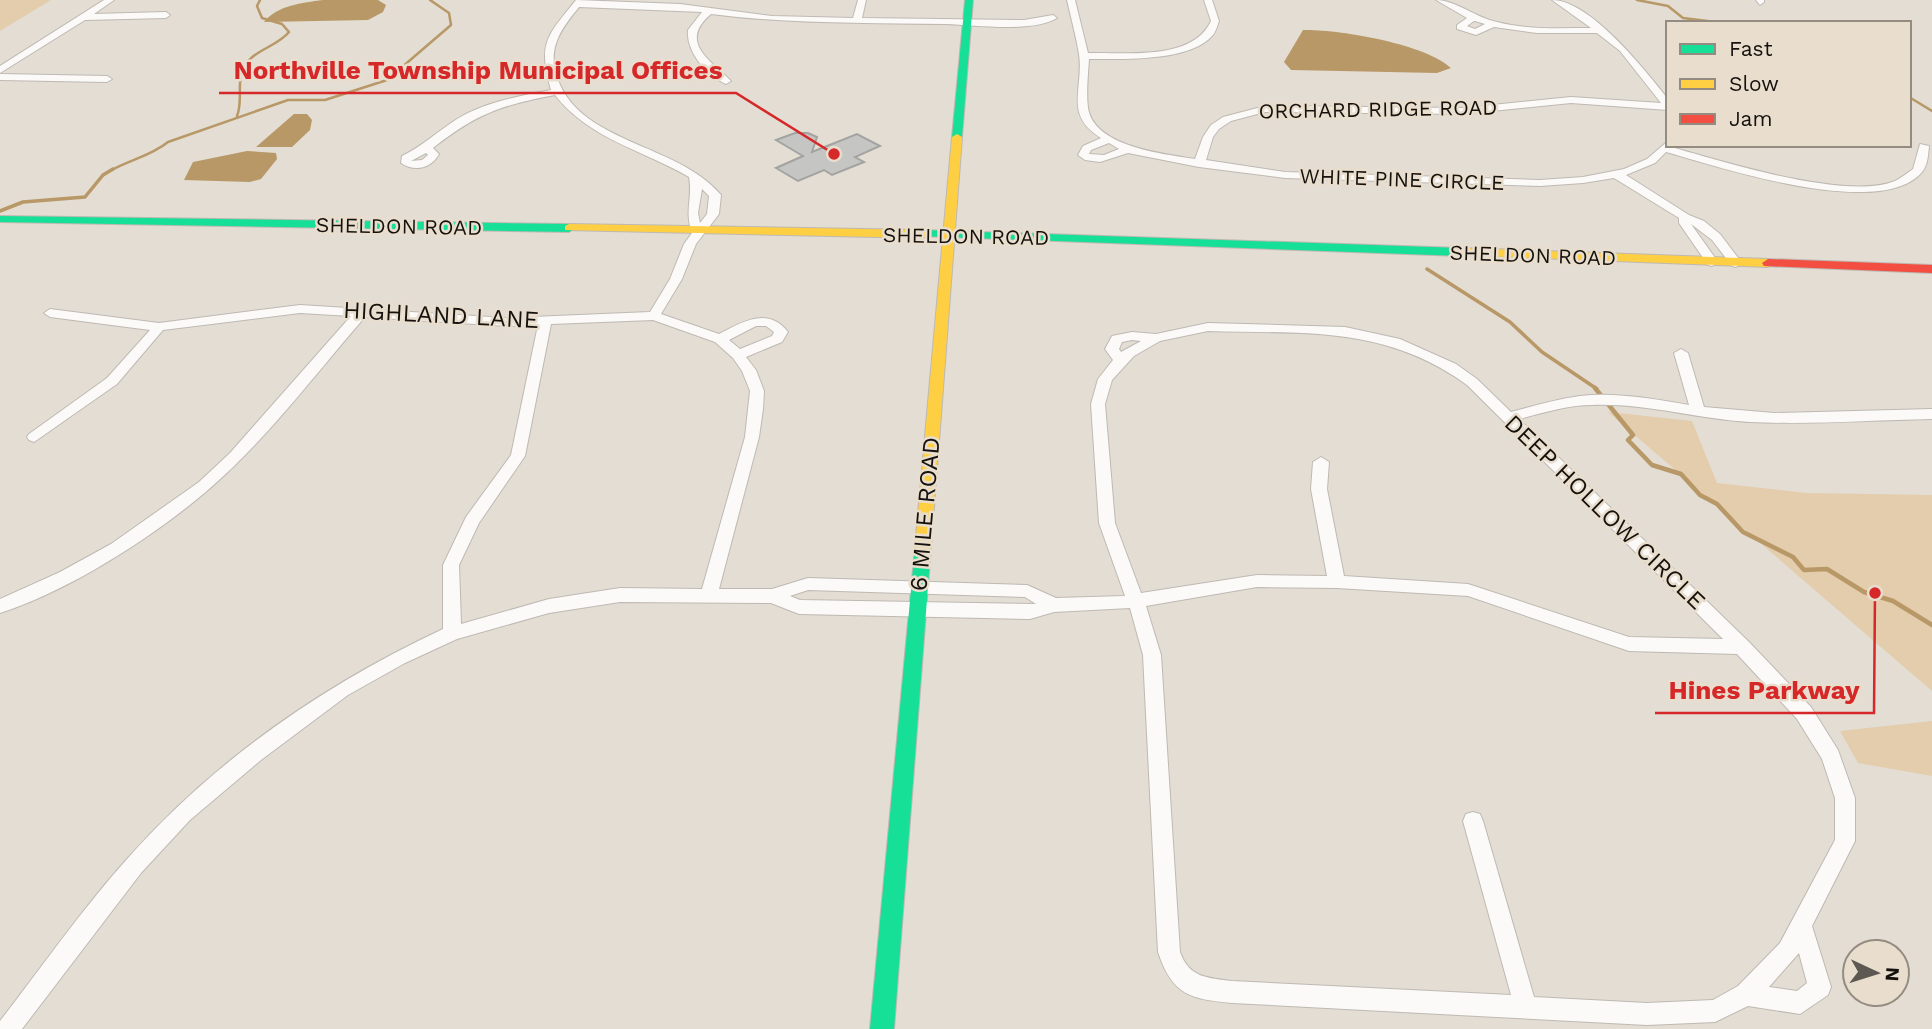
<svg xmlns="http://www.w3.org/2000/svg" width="1932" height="1029" font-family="'Work Sans',sans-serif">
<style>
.green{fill:#e3cdac}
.water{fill:#b89867}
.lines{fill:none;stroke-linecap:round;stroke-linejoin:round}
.stream-far2{stroke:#b89867;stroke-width:2.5}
.stream-far1{stroke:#b89867;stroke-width:3.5}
.stream{stroke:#b89867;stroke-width:4.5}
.building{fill:#c5c5c3;stroke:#a3a4a1;stroke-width:2}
.street-casing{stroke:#beb9b2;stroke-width:2}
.fast-casing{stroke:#beb9b2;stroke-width:2}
.slow-casing{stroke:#beb9b2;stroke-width:2}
.jam-casing{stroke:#beb9b2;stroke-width:2}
.street{fill:#fbfaf9;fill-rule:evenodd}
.fast{fill:#16e098;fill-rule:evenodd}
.slow{fill:#ffcf43;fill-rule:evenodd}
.jam{fill:#f24e42;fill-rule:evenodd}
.labels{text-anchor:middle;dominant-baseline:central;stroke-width:5;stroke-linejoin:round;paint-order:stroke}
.far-street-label{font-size:21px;fill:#15110c;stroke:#e9dece}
.street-label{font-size:24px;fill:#15110c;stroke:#e9dece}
.leader{fill:none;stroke:#d62828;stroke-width:2.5}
.callout-dot{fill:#d62828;stroke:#e9dece;stroke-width:2.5}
.callout-label{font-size:26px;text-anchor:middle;font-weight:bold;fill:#d62828;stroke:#e9dece;stroke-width:5;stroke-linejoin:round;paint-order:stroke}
</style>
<rect width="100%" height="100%" fill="#e3ddd4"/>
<path class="green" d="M0,0H51L0,31Z
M1608,412L1692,421L1717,483L1806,493L1932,495V691Z
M1932,721V776L1858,763L1840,731Z"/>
<path class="water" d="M323,0H378L386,5L383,12L368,20L264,22C278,5 302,3 323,0Z
M1303,30C1338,29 1426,44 1451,68L1437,73L1291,70L1284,62Z
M294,114H307L312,120L310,130L292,147H256Z
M247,151L276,153L277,159L261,179L250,182L184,180L193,162Z"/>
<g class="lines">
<path class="stream-far2" d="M1637,0L1668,6L1683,18L1724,23
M1909,97L1932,111
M237,116C243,101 237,86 242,71C250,50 276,48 289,32L282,24L262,18L257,6L260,0
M110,171C129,160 151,156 168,142L288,100H325L387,80L451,25L449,13L430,0"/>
<path class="stream-far1" d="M0,211L23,202L85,197L103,175L113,169
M1427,269L1510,322L1542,352L1597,389"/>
<path class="stream" d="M1595,388L1633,435L1628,440L1652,465L1681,474L1700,495L1717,504L1743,532L1793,557L1804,570L1827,569L1864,592L1893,601L1932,625"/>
</g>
<path class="building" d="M795,133H808L817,137L812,152L857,134L880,146L855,157L864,162L832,175L824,170L798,181L776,168L803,156L776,140Z"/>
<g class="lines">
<defs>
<path id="street" d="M104,0H114L94,14L166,12L170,15L166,18L85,20L0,73V66Z
M576,0L680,4L772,16L853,18L858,0H866L862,18L1024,20L1053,15L1057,18C1033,33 975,25 946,24C867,23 789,24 711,14C678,42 710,60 731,81L726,84C706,75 686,52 688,30L702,12L579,7C562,28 548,46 556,74C576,144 677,142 721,195L719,214L696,244L682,279L661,314L719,334C742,322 768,306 788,332L782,342L746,357L756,370L764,391L763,409L759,437L719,589H772L808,578L1027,585L1056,598L1125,596L1099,523L1091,404L1098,379L1113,360L1105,349L1112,336L1132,332L1156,334L1208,323L1345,327L1400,339L1456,364L1477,379L1511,412C1534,406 1557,399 1580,396C1616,392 1653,399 1689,405L1674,353L1681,349L1688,353L1704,407L1774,413L1932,409V419C1872,420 1811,425 1750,422C1697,419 1646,403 1592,405C1567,405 1543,413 1519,419L1749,642L1811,707L1838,750L1855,798V841L1812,926L1831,987L1828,995L1800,1014L1748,1006L1715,1022L1647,1025L1232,1003C1190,999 1172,995 1158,952L1143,655L1130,608L1054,612L1030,619L799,614L771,603L620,602L549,613L457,639L405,663L348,695L261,760L190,820L141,873L22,1029H0V1021C42,967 82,909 128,858C215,760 325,684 443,629V565L466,517L511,455L538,325L507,326L365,317C323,365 283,418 238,462C181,520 78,588 0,613V599L60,572L111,544L199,482L230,453L351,316L300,313L163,330L117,384L34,442L29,440L27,437L29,434L107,378L150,330L50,317L44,313L50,309L159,323L300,305L507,318L650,312L670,279L684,244L692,233C684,210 693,199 689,177C643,150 589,139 555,95C501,105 476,114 433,148L439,154C431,169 414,172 401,163L402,156C423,146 438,131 457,119C485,102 519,96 551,90C538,43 546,37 576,0ZM426,153L428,155L422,160L411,161ZM702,189L709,196L707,214L700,223L698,213ZM653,320L715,342L733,358L742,371L750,391L745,437L702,589L620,588L549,599L461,624L459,565L479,523L525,456L551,324ZM756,326H766L774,332L772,336L740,349L729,340ZM1208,331C1305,334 1384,325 1467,385L1723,639L1629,637L1468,584L1344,576L1327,489L1329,462L1321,457L1313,462L1311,489L1327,576L1257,575L1141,593L1115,523L1105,404L1112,380L1134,356L1160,341ZM1132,340L1141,341L1121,352L1119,349L1122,342ZM1257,587L1337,588L1468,596L1629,651L1737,654L1797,719L1822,759L1835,798V840L1780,943L1738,986L1713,1000L1647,1003L1534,997L1483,821L1480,814L1473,812L1466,814L1463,821L1511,995L1232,981C1208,978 1189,978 1180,952L1161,655L1146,606ZM808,590L1025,597L1036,604L800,600L790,596ZM1799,953L1807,983L1797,991L1769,987Z
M1067,0H1075L1088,53H1097C1132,53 1194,59 1211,21L1204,0H1212L1219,21C1217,26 1216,32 1212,36C1189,62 1121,59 1089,59C1088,75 1086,93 1088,108C1094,147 1164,154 1195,159L1203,137L1211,125L1223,117L1265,106L1463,108L1571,97L1661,103L1620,51L1597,33H1537L1494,27L1476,35L1457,29V25L1467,18L1436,0C1455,0 1477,18 1497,22C1528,30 1560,28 1591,28L1552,0C1590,0 1645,70 1668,99V110L1571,103L1463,114L1265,112L1231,121L1219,129L1213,137L1206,160L1285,172L1540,180L1583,177L1624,169L1647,159L1668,141V145L1671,147C1721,161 1847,201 1895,181C1901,178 1907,173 1913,169L1920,144L1929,146C1928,155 1928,165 1922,172C1881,221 1719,167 1666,152L1655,163L1626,175L1689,215L1704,221L1720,234L1742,263L1736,267L1732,266L1712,240L1691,224L1718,262L1712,266L1708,265L1679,223V218L1614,178L1583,183L1540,186L1285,178L1199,167L1128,153L1100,162L1085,160L1078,155L1083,146L1101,138C1063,115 1084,89 1079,54C1076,36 1071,18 1067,0ZM1474,21H1475L1485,24L1475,29L1467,26ZM1109,143L1119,149L1104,155L1089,154L1091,150Z
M1756,0H1764V2L1760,5Z
M0,74L107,76L112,79L107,82L0,80Z"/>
<path id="fast" d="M965,0H973L962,137L957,140L952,137Z
M0,216L569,224L575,228L569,232L0,222Z
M923,230L1461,248L1467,252L1461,256L919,236L917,234Z
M923,541L929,543L931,547L894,1029H870L915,547L917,543Z"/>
<path id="slow" d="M957,134L962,137L931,547L929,551H917L915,547L952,137Z
M569,224L923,230L929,234L923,238L565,230V226Z
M1461,248L1768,259L1774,263L1768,267L1457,255L1455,252Z"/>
<path id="jam" d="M1768,259L1932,265V273L1764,266L1762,263Z"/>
</defs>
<use href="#street" class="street-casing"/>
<use href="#fast" class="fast-casing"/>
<use href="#slow" class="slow-casing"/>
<use href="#jam" class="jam-casing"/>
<use href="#street" class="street"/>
<use href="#fast" class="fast"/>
<use href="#slow" class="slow"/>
<use href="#jam" class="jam"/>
</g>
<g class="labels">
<g class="far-street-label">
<text transform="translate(1378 109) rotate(-1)">ORCHARD RIDGE ROAD</text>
<text transform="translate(1402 179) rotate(2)">WHITE PINE CIRCLE</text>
<text transform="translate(399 226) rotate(1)">SHELDON ROAD</text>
<text transform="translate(966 236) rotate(1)">SHELDON ROAD</text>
<text transform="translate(1533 255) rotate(2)">SHELDON ROAD</text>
</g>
<g class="street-label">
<text transform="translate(441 315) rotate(3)">HIGHLAND LANE</text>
<text transform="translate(1605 512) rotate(44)">DEEP HOLLOW CIRCLE</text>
<text transform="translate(925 514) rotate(-85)">6 MILE ROAD</text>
</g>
</g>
<path class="leader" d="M834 154L736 93H219M1875 593L1874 713H1655"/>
<g class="callout-dot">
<circle cx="834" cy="154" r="7"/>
<circle cx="1875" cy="593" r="7"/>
</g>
<g class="callout-label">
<text x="478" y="79">Northville Township Municipal Offices</text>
<text x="1764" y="699">Hines Parkway</text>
</g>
<rect x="1666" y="21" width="245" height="126" fill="#e9dece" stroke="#948c80" stroke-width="2"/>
<rect x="1680" y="44" width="35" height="10" fill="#16e098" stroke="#948c80" stroke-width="2"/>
<text x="1729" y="56" font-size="21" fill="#15110c">Fast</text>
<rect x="1680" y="79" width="35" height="10" fill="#ffcf43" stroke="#948c80" stroke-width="2"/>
<text x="1729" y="91" font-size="21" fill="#15110c">Slow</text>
<rect x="1680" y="114" width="35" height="10" fill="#f24e42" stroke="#948c80" stroke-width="2"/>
<text x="1729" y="126" font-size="21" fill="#15110c">Jam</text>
<g transform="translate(1876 973) rotate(94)"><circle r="33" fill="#e9dece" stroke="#948c80" stroke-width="2"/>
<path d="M0-5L12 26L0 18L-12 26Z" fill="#5d5852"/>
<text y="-10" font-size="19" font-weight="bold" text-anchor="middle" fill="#15110c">N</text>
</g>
</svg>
